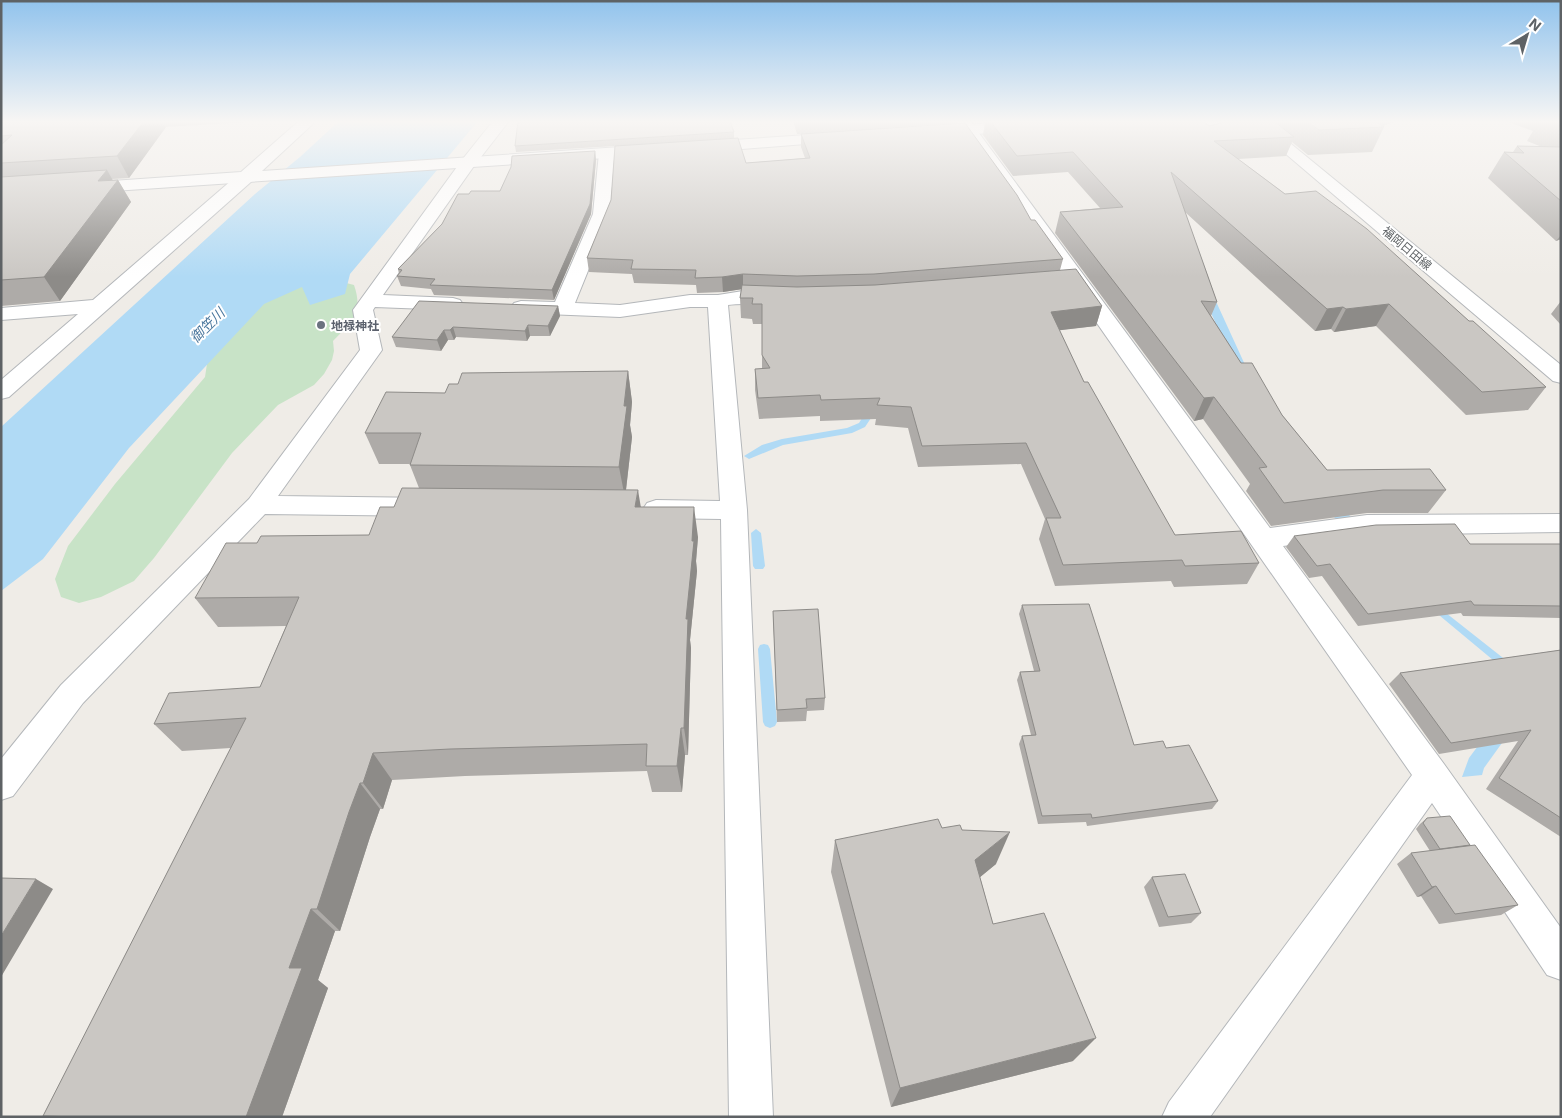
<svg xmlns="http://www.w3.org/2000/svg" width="1562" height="1118" font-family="Inter,'Noto Sans JP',sans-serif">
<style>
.green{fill:#c8e3c7}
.water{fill:#b0daf5}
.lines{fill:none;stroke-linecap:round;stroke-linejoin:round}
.stream{fill:#b0daf5;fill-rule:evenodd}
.street-casing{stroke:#b4b7ba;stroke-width:2}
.secondary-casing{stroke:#b3b6b9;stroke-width:2}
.street{fill:#fff;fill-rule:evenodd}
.secondary{fill:#fff;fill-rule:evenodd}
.wall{fill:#aeaba8}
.shaded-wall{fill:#8d8b88}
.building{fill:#cac7c3;stroke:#8d8b88}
.worship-dot{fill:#6b7280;stroke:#fff;stroke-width:2}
.labels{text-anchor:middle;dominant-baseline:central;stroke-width:4;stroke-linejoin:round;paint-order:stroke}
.far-street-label{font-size:12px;fill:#5e6265;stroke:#fff}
.far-worship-label{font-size:12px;font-weight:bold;fill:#5b616d;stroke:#fff;text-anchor:start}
.far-water-label{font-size:14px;font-style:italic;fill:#4b779d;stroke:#fff}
</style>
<rect width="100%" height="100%" fill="#efece7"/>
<path class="green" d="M331,279L354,285C364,314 351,322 333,341L334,351L332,360L324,374L314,385L278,405L232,453L154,558L134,581L101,597L79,603L61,597L55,579L68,546L115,484L205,377L210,344L274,294Z"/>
<path class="water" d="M339,121H478L350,274L345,294L310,305L302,287L264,304L129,448L43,559L1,591V427L255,194L300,157Z
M1208,284L1246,367L1348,513L1372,552L1389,568L1512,665L1507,736L1484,768L1482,775L1462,777L1469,758L1492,727L1499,665L1386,571L1334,517L1236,367L1211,313Z"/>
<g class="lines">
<path class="stream" d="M874,403L879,406L865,427L852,433L783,445L749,459L744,456L762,445L782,439L847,428L859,423L871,404Z
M756,529L761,533L765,566L763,569H755L753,566L751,533Z
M764,644L768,645L770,649L777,722L775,726L770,728L765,726L763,722L758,649L760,645Z"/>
<defs>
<path id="street" d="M493,121H509L474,166L383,295L453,298L460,300L463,304L460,308L453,310L375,307L373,310L382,350L278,496L431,498L440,501L444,507L440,513L431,516L265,514L83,703L13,796L1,800V759L61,685L249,499L360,350L353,310L462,160Z
M956,121H970L1270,528L1367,515L1561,514V532L1367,535L1283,546L1444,764L1561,928V980L1547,975L1432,803L1210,1117H1162L1169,1102L1412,775Z
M607,148L613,150L615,153L611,214L575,303L620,305L690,295H718L743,291L784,294L787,298L784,302C766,307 747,302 728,305L747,510L773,1117H729L721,519L656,518L647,515L643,509L647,503L656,500L720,501L708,307H690L620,317L521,313L514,311L511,307L514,303L521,301L555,302L593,214L599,153L601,150Z
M246,172L252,173L254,177L252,181L9,397L1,399V380L78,314L1,320V308L93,300L240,173Z"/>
<path id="secondary" d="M299,121H316L262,171L651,145L657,147L659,150L657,153L651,155L83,193L77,192L75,188L77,184L83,183L241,172Z
M1027,121H1096L1093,124L1088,126L933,137L928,135L925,132L928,129L933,127Z
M1247,121H1263L1561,365V383L1553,381Z
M838,133L843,135L846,138L843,141L704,152L698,150L696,147L698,144L704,142Z"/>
</defs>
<use href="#street" class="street-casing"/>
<use href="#secondary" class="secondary-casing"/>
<use href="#street" class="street"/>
<use href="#secondary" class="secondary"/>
</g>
<path class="wall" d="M1,121H269L166,127L129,178L112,179V180H118L131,202L60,301L1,306Z
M793,121H955V124L1031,220L1063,259L1060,270L1102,306L1096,326L1059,330L1084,382L1175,535L1259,563L1247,584L1174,587L1171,581L1055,586L1039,539L1045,519L1021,464L918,467L908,428L875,425L876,419L820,421V416L759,419L755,390V369H762V324H753L752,319L741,318L740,298L742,289L723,292L697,293L696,285L634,283L632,274L589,272L587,258L611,200L615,146L516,152L515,146L734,132V138L746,163L805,158L801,147V134H797Z
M972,121H1203L1209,126L1275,121H1396L1383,126L1384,127L1372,152L1308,155L1292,142L1286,156L1238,159L1285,194L1469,321L1546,387L1528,410L1466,415L1376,326L1334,332L1331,329L1315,331L1185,212L1217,302L1211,316L1241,363L1282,415L1327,470L1446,490L1428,513H1367L1271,526L1246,491L1250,484L1203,419L1194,421L1055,233L1060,212L1100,208L1068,172L1013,176L983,135L985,122H973Z
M1505,121H1561V239L1556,241L1488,178L1504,152H1513L1517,146L1542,147L1527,141L1533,131Z
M595,151L596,160L591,214L554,300L434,295L431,289L401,286L397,276L399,274L398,269L442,224L469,194L500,191Z
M1561,301V325L1551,314Z
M558,306L560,316L550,336H530L527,341L456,337L454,340H448L441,351L396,347L392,337Z
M628,371L632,402L630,425L632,437L626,490L641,507L698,537L696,561L697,571L690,640L691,648L688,755H685L682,792H652L647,771L465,776L392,780L383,809H380L370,837L340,931H335L318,980L328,988L282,1117H47L43,1116L231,748L182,751L154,724L260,687L286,626L218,627L195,598L257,543L369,535L394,507L419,488L410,465V464H379L365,433L445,393L458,384Z
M1294,536L1470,544H1561V618L1463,616L1461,613L1358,626L1322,576L1309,578L1286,547Z
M1022,605L1134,745L1166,748L1218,801L1212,809L1087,826L1086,822L1038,824L1019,744L1022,736L1031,735L1017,680L1020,672L1034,671L1019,614Z
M773,611L825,698L824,710L807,711L806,721L777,722Z
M1561,650V837L1486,789L1518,741L1439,754L1389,684L1400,673Z
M1427,818L1470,845L1518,905L1501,915L1439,924L1421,896L1417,897L1397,864L1411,853L1430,851L1416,829L1420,824Z
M962,830L996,864L980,877L993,924L1073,1061L891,1107L831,872L835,840Z
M1152,877L1201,913L1191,923L1159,927L1144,887Z"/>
<path class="shaded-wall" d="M144,121H162L166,127L129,178L117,156Z
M1360,121H1396L1379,127Z
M595,151L596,160L591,214L554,300L552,290Z
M107,170L115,184L118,180L131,202L60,301L44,277L98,181Z
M1561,235V239L1556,241Z
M743,274V289L723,292L722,277Z
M1389,304L1376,326L1334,332L1346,309Z
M558,306L560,316L550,336L548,326Z
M1102,306L1096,326L1045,332L1051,312Z
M1343,307L1331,329L1315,331L1327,309Z
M528,325L530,336L527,341L525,331Z
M453,327L456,337L454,340L450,330Z
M444,330L448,340L441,351L437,340Z
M628,371L632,402L630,425L632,437L625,498L619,467L624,406Z
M1214,397L1203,419L1194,421L1204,398Z
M638,490L643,520L635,507Z
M694,507L698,537L696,561L697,571L690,640L691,648L688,755L684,728L686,619Z
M681,728L685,755L682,792L677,766Z
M373,753L392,780L383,809L363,783Z
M360,783L380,809L370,837L340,931L317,909L349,812Z
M1010,832L996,864L962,892L975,860Z
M36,879L53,889L1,977V936Z
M1436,886L1421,896L1417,897L1432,887Z
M311,909L335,931L318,980L328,988L282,1117H246L289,968Z
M1096,1038L1073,1061L891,1107L900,1088Z"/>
<path class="building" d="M1,121H144L117,156L1,163V145L12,135L1,136Z
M518,121H730L734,132L515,146Z
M990,121H1203L1209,126L1229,121H1274L1294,137L1214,141L1285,194L1316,191L1367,229L1469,321H1473L1546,387L1482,392L1389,304L1346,309L1343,307L1327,309L1171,172L1217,302L1201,301L1241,363H1252L1282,415L1327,470L1430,469L1446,490H1383L1284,503L1259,468L1267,467L1214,397L1204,398L1060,212L1123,207L1073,152L1017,156Z
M1307,121H1376L1384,127L1319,130Z
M965,123L1017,195L1031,220H1035L1063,259L874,274L797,276L743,274L722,277L695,278L696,270L631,269L633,260L587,258L611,200L615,146L738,138L746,163L810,158L801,134Z
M1517,146L1561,147V201L1504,152L1524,153Z
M595,151L590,204L552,290L430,285L435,279L397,276L402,270L398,269L442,224L458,194H469L471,191H500L511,167L512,156Z
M107,170L98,181L118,180L44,277L1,280V177Z
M1076,269L1102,306L1051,312L1084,382H1088L1175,535L1241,531L1259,563L1185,566L1182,560L1063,565L1046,518H1061L1026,443L922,446L911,407L877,405L880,398L821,400L820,395L758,398L755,369L770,368L762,355V304H752L753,298H740L742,285L797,287L875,285Z
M419,301L558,306L548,326L528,325L525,331L453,327L450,330H444L437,340L392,337Z
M628,371L624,406H627L619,467L410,465L421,433H365L386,392L445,393L449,384H458L462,373Z
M402,488L638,490L635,507H694L692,541H694L686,619H688L684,728H681L677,766H646L647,744L450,749L373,753L363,783H360L349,812L317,909H311L289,968H302L246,1117H79L43,1116L246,718L154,724L169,693L260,687L299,597L195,598L226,543H257L261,536L369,535L380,507H394Z
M1455,524L1470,544H1561V606L1474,605L1471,601L1368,614L1330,564L1317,566L1294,536L1376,525Z
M1089,604L1134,745L1163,741L1166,748L1189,745L1218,801L1092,818L1091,814L1042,816L1022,736L1036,735L1020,672L1040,671L1022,605Z
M818,609L825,698L806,699L807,708L777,710L773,611Z
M1561,650V818L1499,778L1531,730L1451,743L1400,673Z
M1450,816L1470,845L1440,849L1423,823L1427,818Z
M938,819L942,828L960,825L962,830L1010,832L975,860L993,924L1044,913L1096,1038L900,1088L835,840Z
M1475,845L1518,905L1455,914L1436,886L1432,887L1411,853Z
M1185,874L1201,913L1168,917L1152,877Z
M1,878L36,879L1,936Z"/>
<linearGradient id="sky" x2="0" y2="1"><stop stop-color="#91c3ed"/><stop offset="0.44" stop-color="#f8f6f4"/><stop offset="1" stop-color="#f8f6f4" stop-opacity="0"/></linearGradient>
<rect width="1562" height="277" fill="url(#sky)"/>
<circle class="worship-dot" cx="321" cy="325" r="5"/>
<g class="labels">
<g class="far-street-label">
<text transform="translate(1407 248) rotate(40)">福岡日田線</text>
</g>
<g class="far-worship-label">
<text x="331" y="325">地禄神社</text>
</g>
<g class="far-water-label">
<text transform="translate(207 325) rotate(-45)">御笠川</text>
</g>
</g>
<rect width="1562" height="1118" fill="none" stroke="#5e6265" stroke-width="5"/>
<g transform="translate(1527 35) rotate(38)" stroke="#ffffff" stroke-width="4" paint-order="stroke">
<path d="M0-4L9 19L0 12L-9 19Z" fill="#5e6265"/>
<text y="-8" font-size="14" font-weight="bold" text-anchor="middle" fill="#5e6265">N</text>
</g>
</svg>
